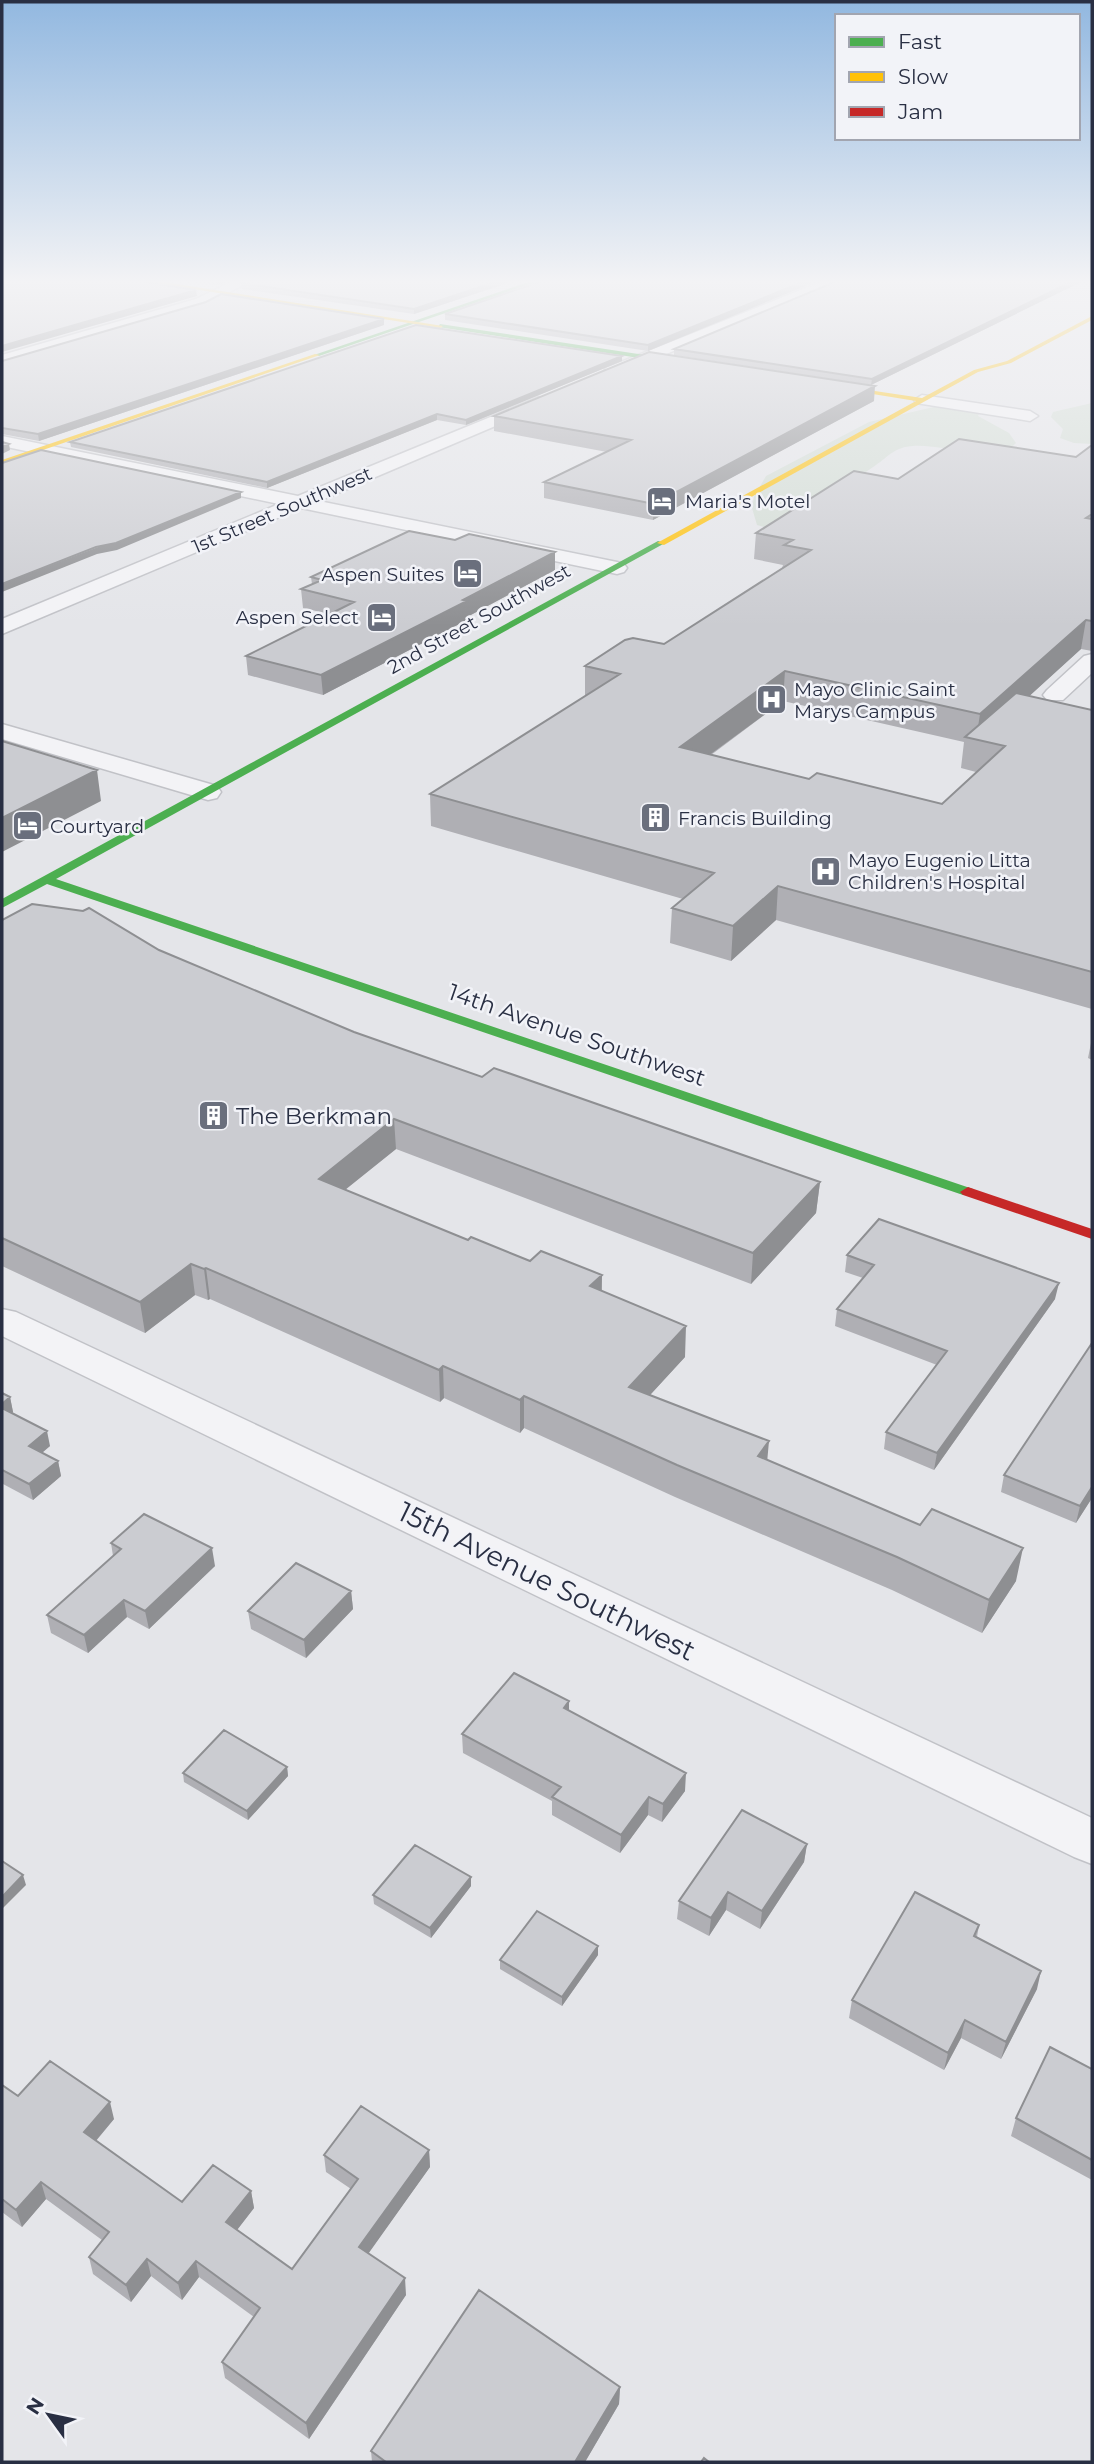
<svg xmlns="http://www.w3.org/2000/svg" width="1094" height="2464" font-family="Montserrat,sans-serif">
<style>
.green{fill:#d2dcd4}
.lines{fill:none;stroke-linecap:round;stroke-linejoin:round}
.street-casing{stroke:#c1c2c7;stroke-width:3}
.street{fill:#f3f3f6;fill-rule:evenodd}
.fast{fill:#4caf50;fill-rule:evenodd}
.slow{fill:#ffc107;fill-rule:evenodd}
.jam{fill:#c62828;fill-rule:evenodd}
.wall{fill:#afafb4;fill-rule:evenodd}
.shaded-wall{fill:#8e8f92}
.building{fill:#cbccd1;stroke:#8e8f92;stroke-width:2}
.labels{text-anchor:middle;dominant-baseline:central;stroke-width:5;stroke-linejoin:round;paint-order:stroke}
.far-poi-label{font-size:19px;fill:#292f43;stroke:#f2f3f8;text-anchor:start}
.far-street-label{font-size:19px;fill:#292f43;stroke:#f2f3f8}
.street-label{font-size:23px;fill:#292f43;stroke:#f2f3f8}
.poi-label{font-size:23px;fill:#292f43;stroke:#f2f3f8;text-anchor:start}
.near-street-label{font-size:28px;fill:#292f43;stroke:#f2f3f8}
</style>
<rect width="100%" height="100%" fill="#e4e5e9"/>
<path class="green" d="M951,403L981,409L978,416L1009,433L1016,443C1000,462 939,444 913,446C895,447 889,456 876,465C852,482 827,494 799,503L804,510L785,533L757,525L752,508L754,497L766,476L869,422Z
M1092,403V444L1074,443L1060,438L1063,429L1051,417L1053,412Z"/>
<g class="lines">
<defs>
<path id="street" d="M233,281H250L206,305L2,365V355L196,299Z
M823,281H842L618,374H606L604,371L606,368Z
M922,395L1030,411L1038,416L1030,421L916,403L914,400Z
M539,397L547,402L545,405L319,501L617,562L624,564L627,568L624,572L617,574L301,508L2,634V619L279,504L2,446V436L298,496Z
M1092,654V673L1063,700H1047L1043,695L1047,690L1084,656Z
M2,724L217,786L221,792L217,798L208,800L2,739Z
M2,1309L16,1312L1092,1818V1864L1074,1857L2,1336Z"/>
</defs>
<use href="#street" class="street-casing"/>
<use href="#street" class="street"/>
<path class="fast" d="M531,281H539L319,356L314,355Z
M440,324L691,362L694,364L691,366L438,327Z
M658,541L665,543L56,879L973,1189L976,1192L973,1195H963L47,884L2,908V899Z"/>
<path class="slow" d="M143,281H157L443,326L440,328Z
M1092,316V320L1011,363L978,372L664,545L657,543L916,401L823,386L821,383L922,398L974,370L1007,361Z
M315,354L320,355L2,464V460Z"/>
<path class="jam" d="M968,1187L1092,1229V1239L963,1195L960,1192Z"/>
</g>
<path class="wall" d="M190,281H228L218,285Z
M514,281L414,314L242,289L241,283Z
M817,281L648,351L445,320V314Z
M1083,281L871,385L674,355V349Z
M384,325L39,441L2,434V361Z
M622,361L466,425L437,420L267,488L71,447L70,442Z
M874,401L653,520L544,498V482L607,452L494,431V416Z
M1092,445V651L1081,649L1029,696L1092,710V1009L776,920L731,961L670,943L672,908L683,899L431,826L430,794L585,696V666L664,644L782,568L783,565L754,559L756,533L898,479L1076,457ZM783,701L964,742L961,768L976,772L942,804L809,779L711,755Z
M555,570L467,617V620L323,695L248,675L246,656L329,614L303,608L301,589L312,584L311,577Z
M2,920L159,950L354,1032L482,1077L820,1182L816,1213L751,1284L396,1149L345,1190L468,1240L530,1261L602,1275V1291L685,1357L650,1395L767,1460L1016,1581L982,1633L892,1590L675,1497L524,1428L520,1433L444,1398L440,1402L210,1299L208,1300L195,1295L145,1333L2,1266Z
M1092,1038V1060L1088,1058Z
M847,1255L1055,1299L934,1470L884,1449L886,1432L937,1365L835,1326L837,1309L863,1278L845,1272Z
M2,1393L10,1397L13,1412L12,1413L50,1446L42,1453L58,1461L61,1476L33,1500L3,1484L2,1485Z
M1004,1475L1092,1498L1076,1523L1001,1492Z
M111,1543L215,1566L149,1629L127,1617L88,1653L51,1633L47,1615L113,1556Z
M351,1591L353,1609L306,1658L251,1629L248,1611Z
M569,1701V1711L685,1791L662,1822L648,1815L620,1853L552,1815V1801L463,1753L462,1734Z
M287,1767L288,1776L248,1820L184,1782L183,1773Z
M807,1844L804,1862L760,1929L726,1910L709,1936L677,1919L679,1901Z
M471,1877V1886L431,1938L374,1904L373,1895Z
M979,1925L977,1937L1037,1989L1001,2059L961,2038L944,2070L849,2018L852,2000Z
M598,1955L562,2006L500,1969V1960Z
M1092,2069V2180L1011,2136L1016,2118Z
M2,2085L18,2096L114,2119L96,2141L182,2202L251,2191L254,2208L237,2230L292,2269L351,2189L326,2172L324,2155L429,2150L430,2167L368,2253L406,2295L309,2439L225,2378L222,2362L254,2317L199,2277L182,2300L151,2276L131,2302L93,2274L89,2257L102,2240L46,2199L22,2227L2,2212Z
M620,2387L619,2404L585,2462H372L371,2451Z"/>
<path class="shaded-wall" d="M218,281H228L218,285Z
M498,281H514L414,314V309Z
M805,281H817L648,351V345Z
M1073,281H1083L871,385L872,379Z
M196,290L197,296L2,352V346Z
M384,319V325L39,441L38,434Z
M622,356V361L466,425V420Z
M875,386L874,401L653,520L654,504Z
M437,414V420L267,488V482Z
M9,444L10,450L2,454V447Z
M241,492V498L117,550L97,554L2,592V584Z
M555,552V570L467,617V620L323,695L321,675Z
M1086,620L1081,649L980,741L976,740L980,714Z
M785,671L783,701L678,778L680,747Z
M97,770L101,801L2,852V818Z
M778,886L776,920L731,961L733,926Z
M394,1119L396,1149L321,1209L319,1179Z
M820,1182L816,1213L751,1284L753,1253Z
M191,1264L195,1295L145,1333L140,1302Z
M206,1268L210,1299L208,1300L204,1269Z
M602,1275L601,1306L590,1286Z
M1059,1283L1055,1299L934,1470L937,1453Z
M686,1326L685,1357L628,1419L629,1387Z
M443,1366L444,1398L440,1402L439,1370Z
M524,1396V1428L520,1433V1400Z
M10,1397L13,1412L2,1421V1404Z
M47,1431L50,1446L32,1461L29,1446Z
M769,1441L766,1474L758,1456Z
M58,1461L61,1476L33,1500L29,1484Z
M1092,1487V1498L1076,1523L1080,1506Z
M212,1548L215,1566L149,1629L145,1611Z
M1023,1548L1016,1581L982,1633L989,1600Z
M351,1591L353,1609L306,1658L304,1640Z
M124,1600L127,1617L88,1653L84,1635Z
M569,1701V1719L564,1708Z
M287,1767L288,1776L248,1820L247,1811Z
M686,1773L685,1791L662,1822L663,1804Z
M649,1797L648,1815L620,1853L621,1835Z
M807,1844L804,1862L760,1929L762,1911Z
M23,1875L26,1885L2,1909V1897Z
M471,1877V1886L431,1938L430,1928Z
M728,1892L726,1910L709,1936L711,1918Z
M598,1946V1955L562,2006V1997Z
M1041,1971L1037,1989L1001,2059L1006,2042Z
M965,2020L961,2038L944,2070L948,2053Z
M110,2102L114,2119L88,2150L84,2132Z
M429,2150L430,2167L361,2264L359,2247Z
M41,2182L46,2199L22,2227L16,2210Z
M251,2191L254,2208L230,2239L226,2222Z
M147,2259L151,2276L131,2302L126,2285Z
M196,2261L199,2277L182,2300L178,2283Z
M405,2278L406,2295L309,2439L306,2423Z
M620,2387L619,2404L585,2462H575Z"/>
<path class="building" d="M2,281H142L145,282L196,290L2,346Z
M246,281H498L414,309L241,283Z
M542,281H805L648,345L445,314Z
M837,281H1073L872,379L674,349Z
M221,294L384,319L38,434L2,428V361L206,302Z
M416,325L622,356L466,420L437,414L267,482L70,442Z
M649,352L875,386L654,504L544,482L631,440L494,416Z
M959,439L1076,457L1092,445V514L1086,518L1092,519V621L1086,620L980,714L785,671L680,747L809,779L817,773L942,804L1005,746L965,737L1016,693L1092,710V972L778,886L733,926L672,908L714,873L430,794L620,674L585,666L625,640L633,638L664,644L811,550L784,545L793,540L756,533L854,471L898,479Z
M2,442L9,444L2,447Z
M41,450L241,492L116,543L96,547L2,584V463Z
M409,531L455,540L469,534L555,552L463,600L467,601L321,675L246,656L354,602L301,589L322,580L311,577Z
M2,741L97,770L2,818Z
M32,904L83,911L89,908L159,950L354,1032L482,1077L494,1068L820,1182L753,1253L394,1119L319,1179L468,1240L471,1237L530,1261L541,1251L602,1275L590,1286L686,1326L629,1387L769,1441L758,1456L920,1525L932,1509L1023,1548L989,1600L897,1557L677,1465L524,1396L520,1400L443,1366L439,1370L206,1268L204,1269L191,1264L140,1302L2,1238V920Z
M879,1219L1059,1283L937,1453L886,1432L947,1351L837,1309L874,1265L847,1255Z
M1092,1343V1487L1080,1506L1004,1475Z
M2,1393L10,1397L2,1404Z
M2,1408L47,1431L29,1446L58,1461L29,1484L2,1470Z
M144,1514L212,1548L145,1611L124,1600L84,1635L47,1615L121,1549L111,1543Z
M296,1563L351,1591L304,1640L248,1611Z
M514,1673L569,1701L564,1708L686,1773L663,1804L649,1797L621,1835L552,1797L561,1787L462,1734Z
M224,1730L287,1767L247,1811L183,1773Z
M742,1810L807,1844L762,1911L728,1892L711,1918L679,1901Z
M415,1845L471,1877L430,1928L373,1895Z
M2,1861L23,1875L2,1897Z
M915,1892L979,1925L974,1936L1041,1971L1006,2042L965,2020L948,2053L852,2000Z
M537,1911L598,1946L562,1997L500,1960Z
M1050,2047L1092,2069V2160L1016,2118Z
M50,2061L110,2102L84,2132L182,2202L213,2165L251,2191L226,2222L292,2269L358,2179L324,2155L361,2106L429,2150L359,2247L405,2278L306,2423L222,2362L260,2308L196,2261L178,2283L147,2259L126,2285L89,2257L109,2232L41,2182L16,2210L2,2199V2085L18,2096Z
M479,2290L620,2387L575,2462H386L371,2451Z
M704,2458L709,2462H701Z"/>
<linearGradient id="sky" x2="0" y2="1"><stop stop-color="#92b8e0"/><stop offset="0.45" stop-color="#f3f3f5"/><stop offset="1" stop-color="#f3f3f5" stop-opacity="0"/></linearGradient>
<rect width="1094" height="626" fill="url(#sky)"/>
<defs>
<symbol id="hotel-square" viewBox="-11 -11 22 22"><rect x="-9" y="-9" width="18" height="18" rx="4" fill="#6a6f7d" stroke="#f2f3f8"/><path d="M-6-4.5h1.5V1H6V5H4.5V3h-9V5H-6ZM-4 0a1.8 1.8 0 1 1 3.6 0ZM.5 0V-2.5h3Q6-2.5 6 0Z" fill="#fff"/></symbol>
<symbol id="hospital-square" viewBox="-11 -11 22 22"><rect x="-9" y="-9" width="18" height="18" rx="4" fill="#6a6f7d" stroke="#f2f3f8"/><path d="M-5-5h3v3.5h4V-5h3V5h-3V1.5h-4V5h-3Z" fill="#fff"/></symbol>
<symbol id="building-square" viewBox="-11 -11 22 22"><rect x="-9" y="-9" width="18" height="18" rx="4" fill="#6a6f7d" stroke="#f2f3f8"/><path d="M-4-6H4V6H1V3H-1V6H-4ZM-2.5-4.3h1.7v1.8h-1.7ZM.8-4.3h1.7v1.8H.8ZM-2.5-1h1.7V.8h-1.7ZM.8-1h1.7V.8H.8Z" fill="#fff"/></symbol>
</defs>
<g fill-rule="evenodd">
<use href="#hotel-square" x="644" y="484" width="35" height="35"/>
<use href="#hotel-square" x="450" y="556" width="35" height="35"/>
<use href="#hotel-square" x="364" y="600" width="35" height="35"/>
<use href="#hospital-square" x="754" y="682" width="35" height="35"/>
<use href="#building-square" x="638" y="800" width="35" height="35"/>
<use href="#hotel-square" x="10" y="808" width="35" height="35"/>
<use href="#hospital-square" x="808" y="854" width="35" height="35"/>
<use href="#building-square" x="196" y="1098" width="35" height="35"/>
</g>
<g class="labels">
<g class="far-poi-label">
<text x="685" y="501">Maria's Motel</text>
<text x="444" y="574" text-anchor="end">Aspen Suites</text>
<text x="359" y="617" text-anchor="end">Aspen Select</text>
<text x="794" y="689">Mayo Clinic Saint<tspan x="794" dy="22">Marys Campus</tspan></text>
<text x="678" y="818">Francis Building</text>
<text x="50" y="826">Courtyard</text>
<text x="848" y="860">Mayo Eugenio Litta<tspan x="848" dy="22">Children's Hospital</tspan></text>
</g>
<g class="far-street-label">
<text transform="translate(282 510) rotate(-23)">1st Street Southwest</text>
<text transform="translate(479 619) rotate(-29)">2nd Street Southwest</text>
</g>
<g class="street-label">
<text transform="translate(577 1035) rotate(19)">14th Avenue Southwest</text>
</g>
<g class="poi-label">
<text x="236" y="1116">The Berkman</text>
</g>
<g class="near-street-label">
<text transform="translate(547 1581) rotate(26)">15th Avenue Southwest</text>
</g>
</g>
<rect width="1094" height="2464" fill="none" stroke="#292f43" stroke-width="7"/>
<rect x="835" y="14" width="245" height="126" fill="#f2f3f8" stroke="#a2a5b0" stroke-width="2"/>
<rect x="849" y="37" width="35" height="10" fill="#4caf50" stroke="#a2a5b0" stroke-width="2"/>
<text x="898" y="49" font-size="21" fill="#292f43">Fast</text>
<rect x="849" y="72" width="35" height="10" fill="#ffc107" stroke="#a2a5b0" stroke-width="2"/>
<text x="898" y="84" font-size="21" fill="#292f43">Slow</text>
<rect x="849" y="107" width="35" height="10" fill="#c62828" stroke="#a2a5b0" stroke-width="2"/>
<text x="898" y="119" font-size="21" fill="#292f43">Jam</text>
<g transform="translate(49 2415) rotate(303)" stroke="#f2f3f8" stroke-width="5" paint-order="stroke">
<path d="M0-5L12 26L0 18L-12 26Z" fill="#292f43"/>
<text y="-10" font-size="19" font-weight="bold" text-anchor="middle" fill="#292f43">N</text>
</g>
</svg>
